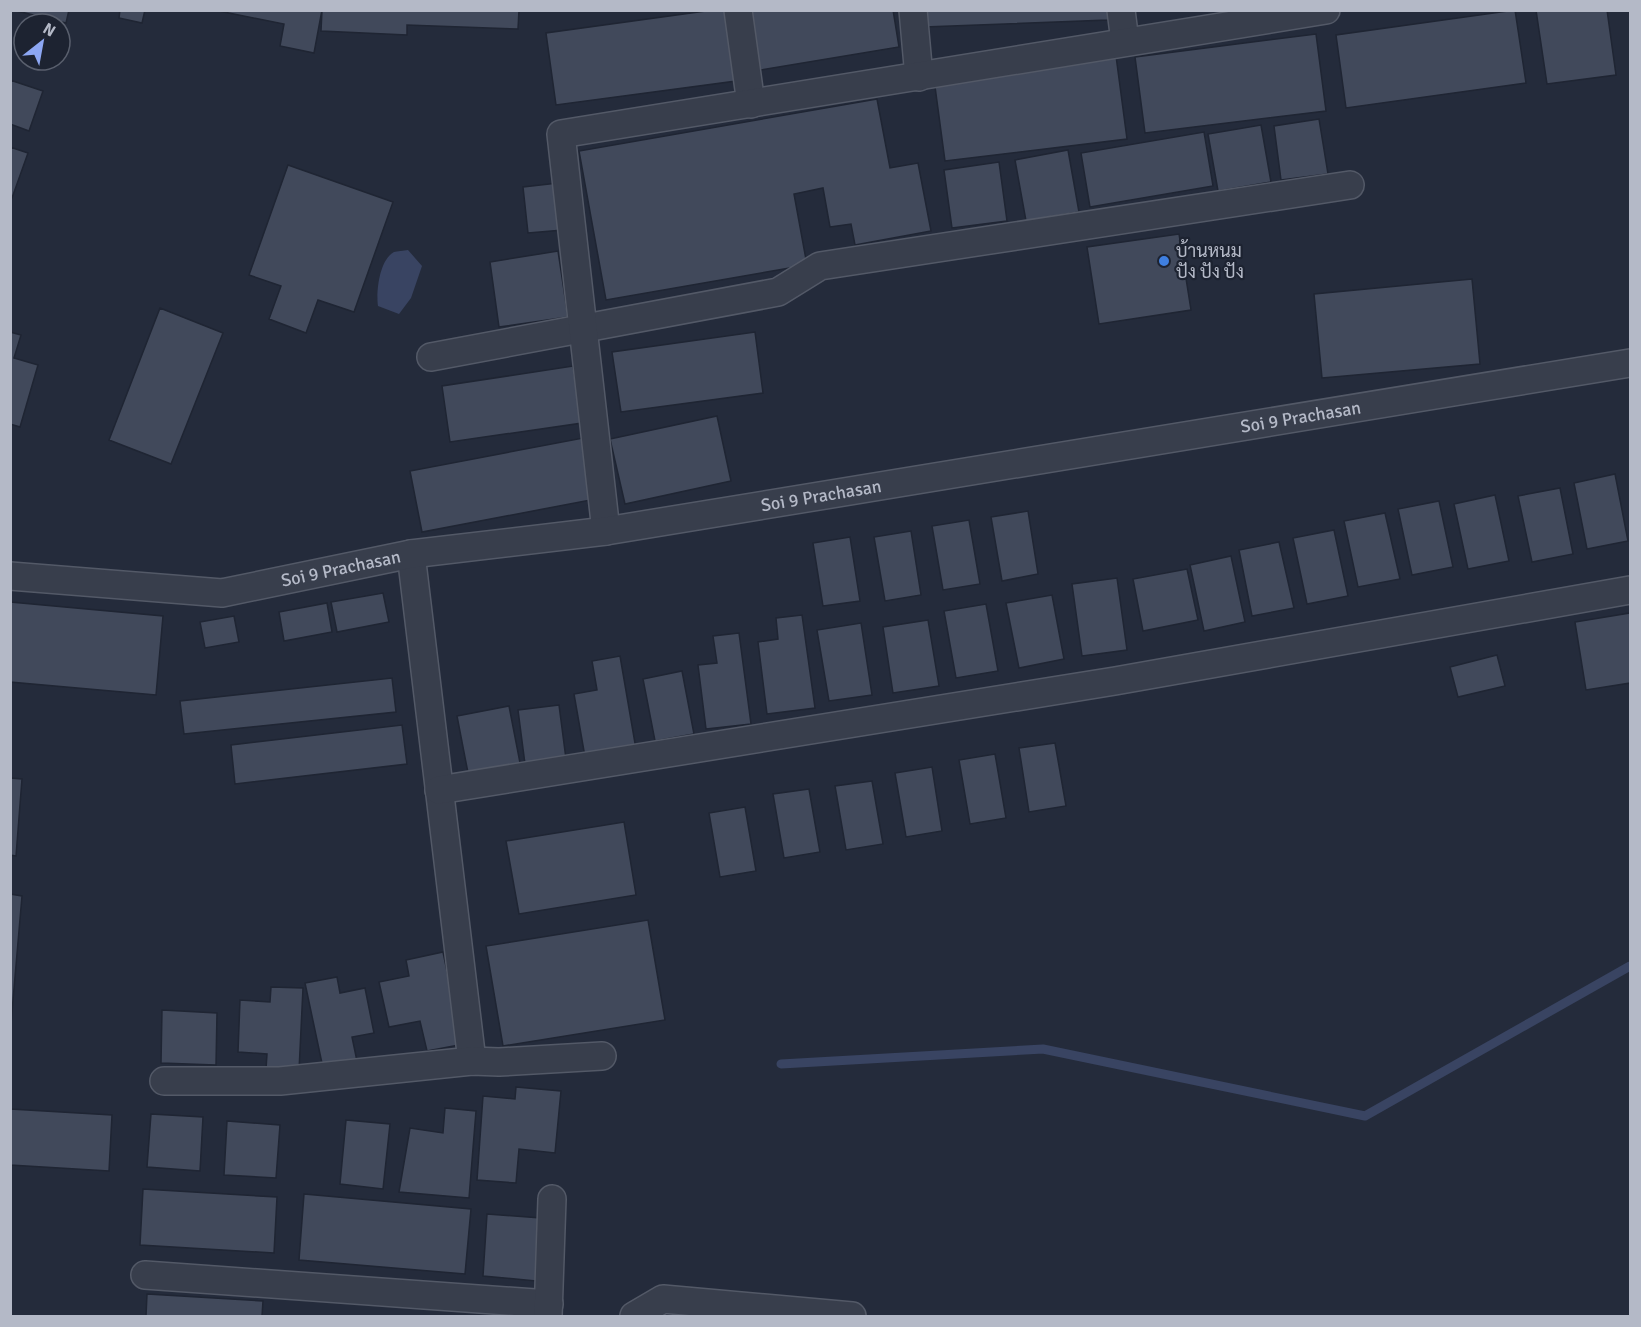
<svg xmlns="http://www.w3.org/2000/svg" width="1641" height="1327" font-family="Signika,Sarabun,sans-serif">
<style>
.water{fill:#394462}
.lines{fill:none;stroke-linecap:round;stroke-linejoin:round}
.stream{stroke:#394462;stroke-width:9}
.building{fill:#41495b;stroke:#1f2533;stroke-width:1.5}
.minor-casing{stroke:#535967;stroke-width:30}
.minor{stroke:#383e4c;stroke-width:27}
.shop-dot{fill:#3f7fe0;stroke:#1d2331;stroke-width:2}
.labels{text-anchor:middle;dominant-baseline:central;stroke-width:4.5;stroke-linejoin:round;paint-order:stroke}
.poi-label{font-size:18px;fill:#b4b9c7;stroke:#1d2331;text-anchor:start}
.street-label{font-size:18px;fill:#b4b9c7;stroke:#1d2331}
</style>
<rect width="100%" height="100%" fill="#242b3b"/>
<path class="water" d="M408,250L422,266L411,298L399,314L378,306C376,293 379,260 394,252C397,251 404,251 408,250Z"/>
<g class="lines">
<path class="stream" d="M781,1064L1043,1049L1365,1116L1630,966"/>
</g>
<path class="building" d="M13,10H69L66,23Z
M120,10H145L142,23L119,18Z
M214,10H322L314,53L280,46L284,24Z
M322,10H519L518,29L407,25V35L321,31Z
M713,10H726L736,81L556,105L546,33Z
M745,10H893L899,47L755,71Z
M923,10H1108V20L924,27Z
M1515,10L1526,83L1346,108L1336,35Z
M1536,10H1607L1616,75L1547,84Z
M1316,34L1326,111L1145,133L1135,57Z
M1116,56L1127,139L945,161L934,79Z
M10,80L43,91L29,131L10,124Z
M877,99L890,168L918,163L931,231L855,245L851,224L830,227L823,188L794,194L807,265L606,300L579,151Z
M1319,119L1328,174L1281,180L1274,126Z
M1261,125L1271,182L1218,191L1208,134Z
M1204,132L1213,186L1090,207L1081,153Z
M10,147L28,153L12,198H10Z
M1068,150L1079,212L1026,221L1015,160Z
M999,162L1007,221L952,228L944,170Z
M288,165L393,202L354,312L318,300L306,333L269,319L281,286L249,275Z
M558,183L563,230L528,233L523,187Z
M1179,234L1191,310L1099,324L1087,247Z
M558,251L568,317L499,327L490,262Z
M1472,279L1480,364L1322,378L1314,294Z
M160,308L223,333L171,464L109,440Z
M10,332L21,335L14,358L38,365L20,427L10,424Z
M755,332L763,393L621,412L612,352Z
M573,366L582,423L450,442L442,386Z
M717,416L731,481L625,504L610,439Z
M583,438L596,499L422,532L410,471Z
M1615,474L1628,541L1587,549L1574,483Z
M1560,488L1573,554L1532,562L1518,496Z
M1495,495L1509,561L1468,569L1454,504Z
M1439,501L1453,567L1412,575L1398,509Z
M1028,511L1038,574L1002,581L991,517Z
M1385,513L1400,579L1358,587L1344,521Z
M969,520L980,584L943,590L932,526Z
M1334,530L1348,596L1307,604L1293,538Z
M911,531L921,595L885,601L874,537Z
M850,537L860,601L823,606L813,543Z
M1279,542L1294,608L1252,616L1239,550Z
M1231,556L1245,622L1204,631L1190,565Z
M1187,569L1198,620L1143,631L1133,579Z
M1117,578L1127,650L1082,656L1072,584Z
M383,593L389,622L337,632L331,602Z
M1052,595L1064,659L1019,668L1006,603Z
M10,602L163,616L156,695L10,682Z
M327,603L332,632L284,641L279,612Z
M986,604L998,671L956,678L944,611Z
M1630,613V683L1586,690L1575,622Z
M802,615L815,708L767,714L758,642L778,639L776,618Z
M234,616L239,642L205,648L200,622Z
M928,620L939,686L893,693L883,627Z
M861,623L872,695L829,701L817,630Z
M739,633L751,724L706,729L698,665L717,663L713,636Z
M1497,655L1505,686L1458,697L1450,667Z
M620,656L636,749L585,757L574,694L597,690L592,661Z
M682,671L694,734L655,741L643,679Z
M392,678L396,712L184,734L180,701Z
M559,705L566,759L525,764L518,710Z
M509,706L521,768L469,778L457,716Z
M402,725L407,764L235,784L231,745Z
M1055,743L1066,806L1029,812L1019,748Z
M995,754L1006,818L970,824L959,760Z
M932,767L942,831L906,837L895,773Z
M10,778L22,779L16,856L10,855Z
M872,781L883,844L846,850L835,786Z
M809,789L820,852L784,858L773,794Z
M745,807L756,871L720,877L709,813Z
M624,822L636,895L519,914L506,841Z
M10,894L22,896L10,1035Z
M648,920L665,1020L503,1046L486,946Z
M443,952L456,1014L459,1045L427,1051L420,1021L389,1027L379,982L409,976L406,960Z
M337,977L340,993L365,988L374,1033L352,1037L357,1061L323,1068L305,983Z
M271,987L303,988L299,1071L266,1069L267,1054L238,1052L240,1000L270,1002Z
M162,1010L217,1013L216,1065L161,1063Z
M516,1087L561,1091L555,1153L519,1149L516,1183L477,1180L483,1096L515,1099Z
M445,1108L476,1111L469,1198L399,1192L410,1128L443,1133Z
M10,1109L112,1115L109,1171L10,1165Z
M151,1114L203,1117L200,1171L147,1167Z
M346,1120L390,1124L383,1189L340,1184Z
M227,1121L280,1125L276,1178L224,1175Z
M143,1189L277,1197L274,1253L140,1245Z
M304,1194L471,1209L465,1274L299,1260Z
M487,1214L541,1218L536,1281L483,1276Z
M147,1294L263,1301L262,1316H146Z"/>
<g class="lines">
<defs>
<g id="minor">
<path d="M738,10L751,104"/>
<path d="M913,10L919,77"/>
<path d="M1121,10L1125,42"/>
<path d="M431,357L778,292L820,266L1350,185"/>
<path d="M606,531L561,134L1326,10"/>
<path d="M411,554L472,1061"/>
<path id="s1" d="M10,576L222,593L411,554L606,531L1630,363"/>
<path d="M439,790L1115,681L1630,590"/>
<path d="M164,1081H280L472,1061L499,1062L602,1056"/>
<path d="M145,1275L549,1304"/>
<path d="M548,1316L552,1199"/>
<path d="M634,1316L663,1299L852,1316"/>
</g>
</defs>
<use href="#minor" class="minor-casing"/>
<use href="#minor" class="minor"/>
</g>
<circle class="shop-dot" cx="1164" cy="261" r="6"/>
<g class="labels">
<g class="poi-label">
<text x="1176" y="251">บ้านหนม<tspan x="1176" dy="21">ปัง ปัง ปัง</tspan></text>
</g>
<g class="street-label">
<text stroke="none"><textPath href="#s1" startOffset="1306">Soi 9 Prachasan</textPath></text>
<text stroke="none"><textPath href="#s1" startOffset="820">Soi 9 Prachasan</textPath></text>
<text stroke="none"><textPath href="#s1" startOffset="334">Soi 9 Prachasan</textPath></text>
</g>
</g>
<rect width="1641" height="1327" fill="none" stroke="#b4b9c7" stroke-width="24"/>
<g transform="translate(42 42) rotate(31)"><circle r="28" fill="#1d2331" stroke="#595f6d" stroke-width="1.5"/>
<path d="M0-4.5L10 22L0 15L-10 22Z" fill="#8da7f3"/>
<text y="-9" font-size="16" font-weight="bold" text-anchor="middle" fill="#b4b9c7">N</text>
</g>
</svg>
